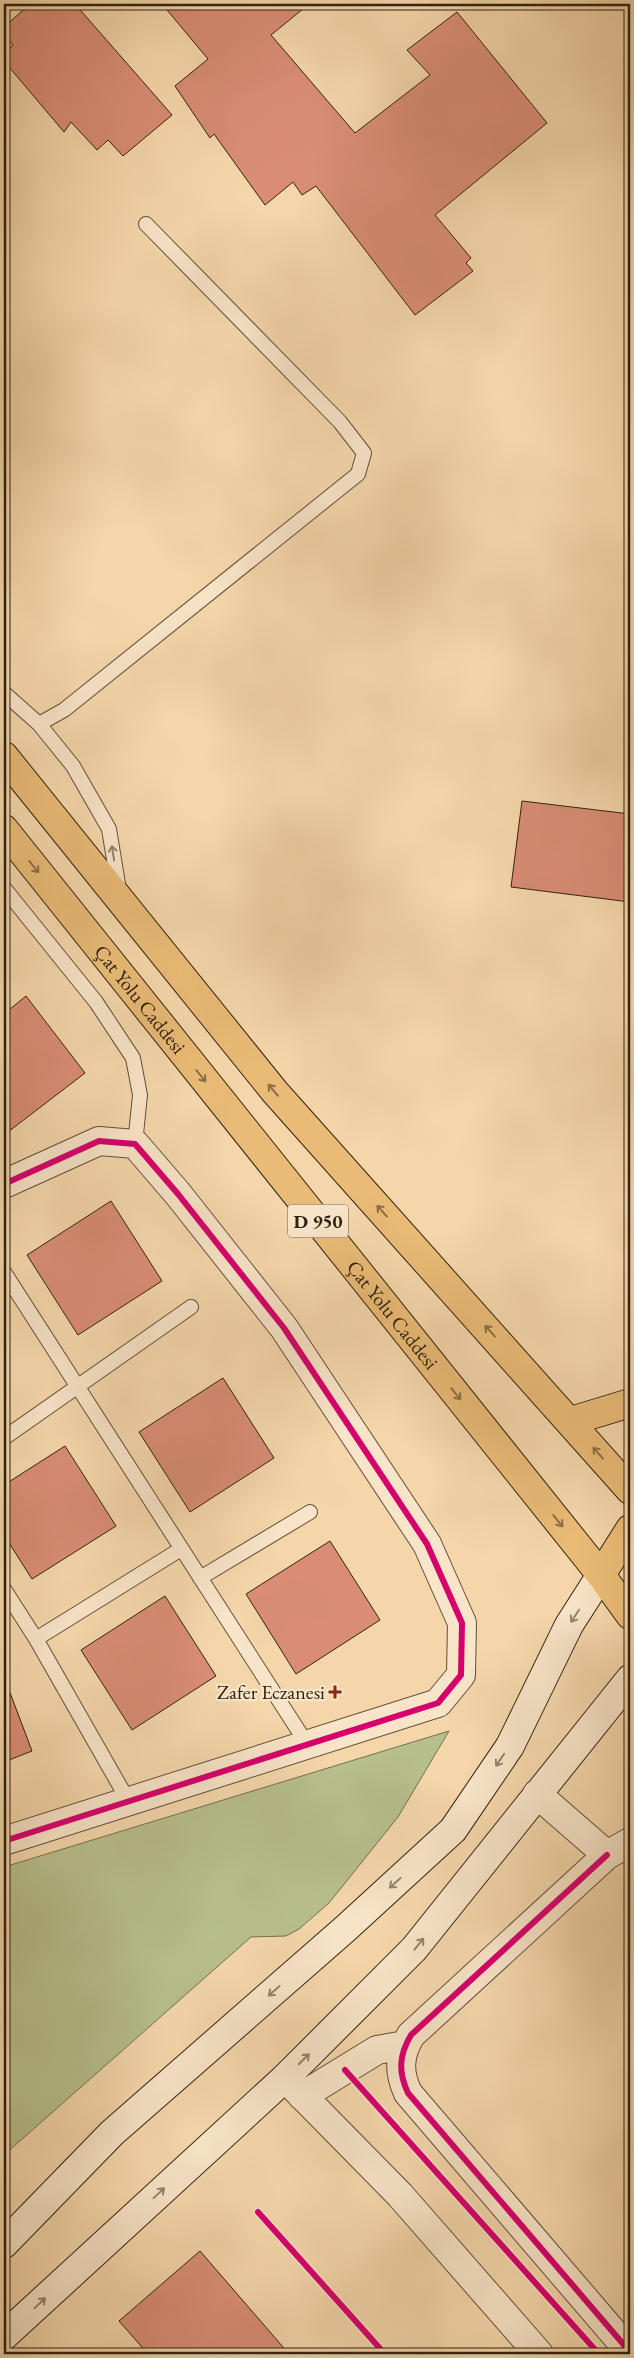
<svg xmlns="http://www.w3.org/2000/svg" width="634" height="2358" font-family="'EB Garamond',serif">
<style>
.green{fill:#b7bf8d;stroke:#73704e}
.building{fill:#d98d75;stroke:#2f2210}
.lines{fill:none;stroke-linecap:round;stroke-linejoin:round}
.lane-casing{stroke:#604f37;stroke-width:16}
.street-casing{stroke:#604f37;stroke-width:30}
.secondary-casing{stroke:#2f2210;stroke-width:30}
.highway-casing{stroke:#2f2210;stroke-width:30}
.lane{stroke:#f8e4c8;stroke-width:14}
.street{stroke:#f8e4c8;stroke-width:28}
.secondary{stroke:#f8e4c8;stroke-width:28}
.highway{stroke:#eabb76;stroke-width:28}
.cycleway-casing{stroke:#f8e4c8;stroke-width:9}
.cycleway{stroke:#d6006c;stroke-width:6}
.oneway{stroke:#94836c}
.oneway2{stroke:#8c6e43}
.poi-dot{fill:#8f2418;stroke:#f8e4c8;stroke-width:2}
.labels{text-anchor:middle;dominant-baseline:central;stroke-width:4.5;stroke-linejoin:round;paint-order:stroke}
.shield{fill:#f8e4c8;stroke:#6b5c47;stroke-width:1}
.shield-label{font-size:19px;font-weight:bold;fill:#2f2210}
.street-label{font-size:20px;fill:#2f2210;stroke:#f8e4c8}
.poi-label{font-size:20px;fill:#2f2210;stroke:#f8e4c8;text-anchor:end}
</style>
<rect width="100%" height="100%" fill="#f5d6ab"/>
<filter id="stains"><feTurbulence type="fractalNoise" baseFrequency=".004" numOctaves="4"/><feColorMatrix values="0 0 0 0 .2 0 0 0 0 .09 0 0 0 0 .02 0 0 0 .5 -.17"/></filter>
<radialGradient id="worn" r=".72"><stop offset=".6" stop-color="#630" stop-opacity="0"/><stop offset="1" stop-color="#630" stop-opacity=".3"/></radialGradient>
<path class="green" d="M449,1731L398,1817L329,1903L299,1929L286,1936L251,1937L4,2155V1867Z"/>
<path class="building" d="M30,4H75L172,115L123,156L108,140L97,150L71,122L64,132L4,61V54L13,45L4,35V27Z
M162,4H309L271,35L355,133L430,75L407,50L457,12L547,123L435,215L471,258L466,263L473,271L415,315L316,186L302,195L293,182L265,205L214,134L210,138L175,86L208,59Z
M522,801L630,814V902L511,887Z
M26,996L85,1073L4,1135V1014Z
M111,1201L162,1281L78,1335L27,1255Z
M223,1378L274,1458L190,1512L139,1432Z
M65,1446L116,1526L32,1579L4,1535V1485Z
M330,1541L380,1620L296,1674L246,1594Z
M165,1596L216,1676L132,1730L81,1650Z
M4,1682H6L32,1751L4,1762Z
M200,2251L289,2354H148L119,2321Z"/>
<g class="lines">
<defs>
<path id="lane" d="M4,693L39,724L73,766L109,829L119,890
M39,724L64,710L358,474L364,453L340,422L146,224
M4,888L96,1002L133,1058L140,1095L135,1144
M4,1272L307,1744
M4,1438L191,1307
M200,1578L310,1512
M4,1589L36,1639L129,1802
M36,1639L181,1549"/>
<path id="street" d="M4,1184L99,1141L135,1144L178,1194L284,1328L427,1544L462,1623L461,1675L438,1703L4,1841
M537,1794L607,1855L630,1842
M607,1855L411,2035C399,2055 398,2072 408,2093L630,2352
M285,2078L400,2195L539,2354
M302,2096L377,2050L405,2045"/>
<path id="secondary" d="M4,2244L112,2133L345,1929L453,1830L510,1746L569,1625L601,1575
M4,2336L285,2078L414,1949L630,1679"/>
<g id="highway">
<path d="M4,756L275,1092L630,1490"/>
<path id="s1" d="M4,829L601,1575L630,1615"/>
<path d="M571,1421L630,1403"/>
<path d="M601,1575L630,1529"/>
</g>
</defs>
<use href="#lane" class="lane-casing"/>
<use href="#street" class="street-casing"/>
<use href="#secondary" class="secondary-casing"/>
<use href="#highway" class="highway-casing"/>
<use href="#lane" class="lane"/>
<use href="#street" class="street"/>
<use href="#secondary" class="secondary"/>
<use href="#highway" class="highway"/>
<defs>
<path id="cycleway" d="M4,1184L99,1141L135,1144L178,1194L284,1328L427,1544L462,1623L461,1675L438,1703L4,1841
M607,1855L411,2035C399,2055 398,2072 408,2093L630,2352
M345,2070L599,2354
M258,2212L385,2354"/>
</defs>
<use href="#cycleway" class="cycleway-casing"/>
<use href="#cycleway" class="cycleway"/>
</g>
<defs><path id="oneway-shaft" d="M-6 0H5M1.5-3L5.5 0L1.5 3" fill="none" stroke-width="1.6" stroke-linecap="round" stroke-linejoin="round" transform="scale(1.25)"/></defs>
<g class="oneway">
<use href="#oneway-shaft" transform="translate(113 853) rotate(-99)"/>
<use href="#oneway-shaft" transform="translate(575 1616) rotate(123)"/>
<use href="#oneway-shaft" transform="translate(500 1760) rotate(124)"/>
<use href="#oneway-shaft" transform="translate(395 1883) rotate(138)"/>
<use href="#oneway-shaft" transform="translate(419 1944) rotate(-51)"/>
<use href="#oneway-shaft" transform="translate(274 1991) rotate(139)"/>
<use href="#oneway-shaft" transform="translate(304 2059) rotate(-45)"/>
<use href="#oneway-shaft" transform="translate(159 2193) rotate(-43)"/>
<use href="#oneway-shaft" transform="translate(40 2303) rotate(-43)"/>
</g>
<g class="oneway2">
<use href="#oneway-shaft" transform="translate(34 867) rotate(51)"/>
<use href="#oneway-shaft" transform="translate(201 1076) rotate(51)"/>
<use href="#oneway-shaft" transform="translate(273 1090) rotate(-130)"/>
<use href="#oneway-shaft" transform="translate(382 1211) rotate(-132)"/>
<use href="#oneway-shaft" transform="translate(490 1331) rotate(-132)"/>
<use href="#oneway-shaft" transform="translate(456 1394) rotate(51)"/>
<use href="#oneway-shaft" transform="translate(598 1453) rotate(-131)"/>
<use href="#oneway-shaft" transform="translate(558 1521) rotate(51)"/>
</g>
<path class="poi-dot" d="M332.5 1684.5h5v5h5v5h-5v5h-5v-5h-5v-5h5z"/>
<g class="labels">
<rect class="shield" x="288" y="1204.5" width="60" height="33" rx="4"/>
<g class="shield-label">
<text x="318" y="1221">D 950</text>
</g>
<g class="street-label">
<text stroke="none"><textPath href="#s1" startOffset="218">Çat Yolu Caddesi</textPath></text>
<text stroke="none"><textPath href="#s1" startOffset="622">Çat Yolu Caddesi</textPath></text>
</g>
<g class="poi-label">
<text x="325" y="1692">Zafer Eczanesi</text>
</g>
</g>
<rect width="634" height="2358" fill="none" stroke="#f5d6ab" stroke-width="20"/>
<rect x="5" y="5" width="624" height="2348" fill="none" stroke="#2f2210" stroke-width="2.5"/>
<rect x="10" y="10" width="614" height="2338" fill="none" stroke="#2f2210"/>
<rect width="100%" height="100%" filter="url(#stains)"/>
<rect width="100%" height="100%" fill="url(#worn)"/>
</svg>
